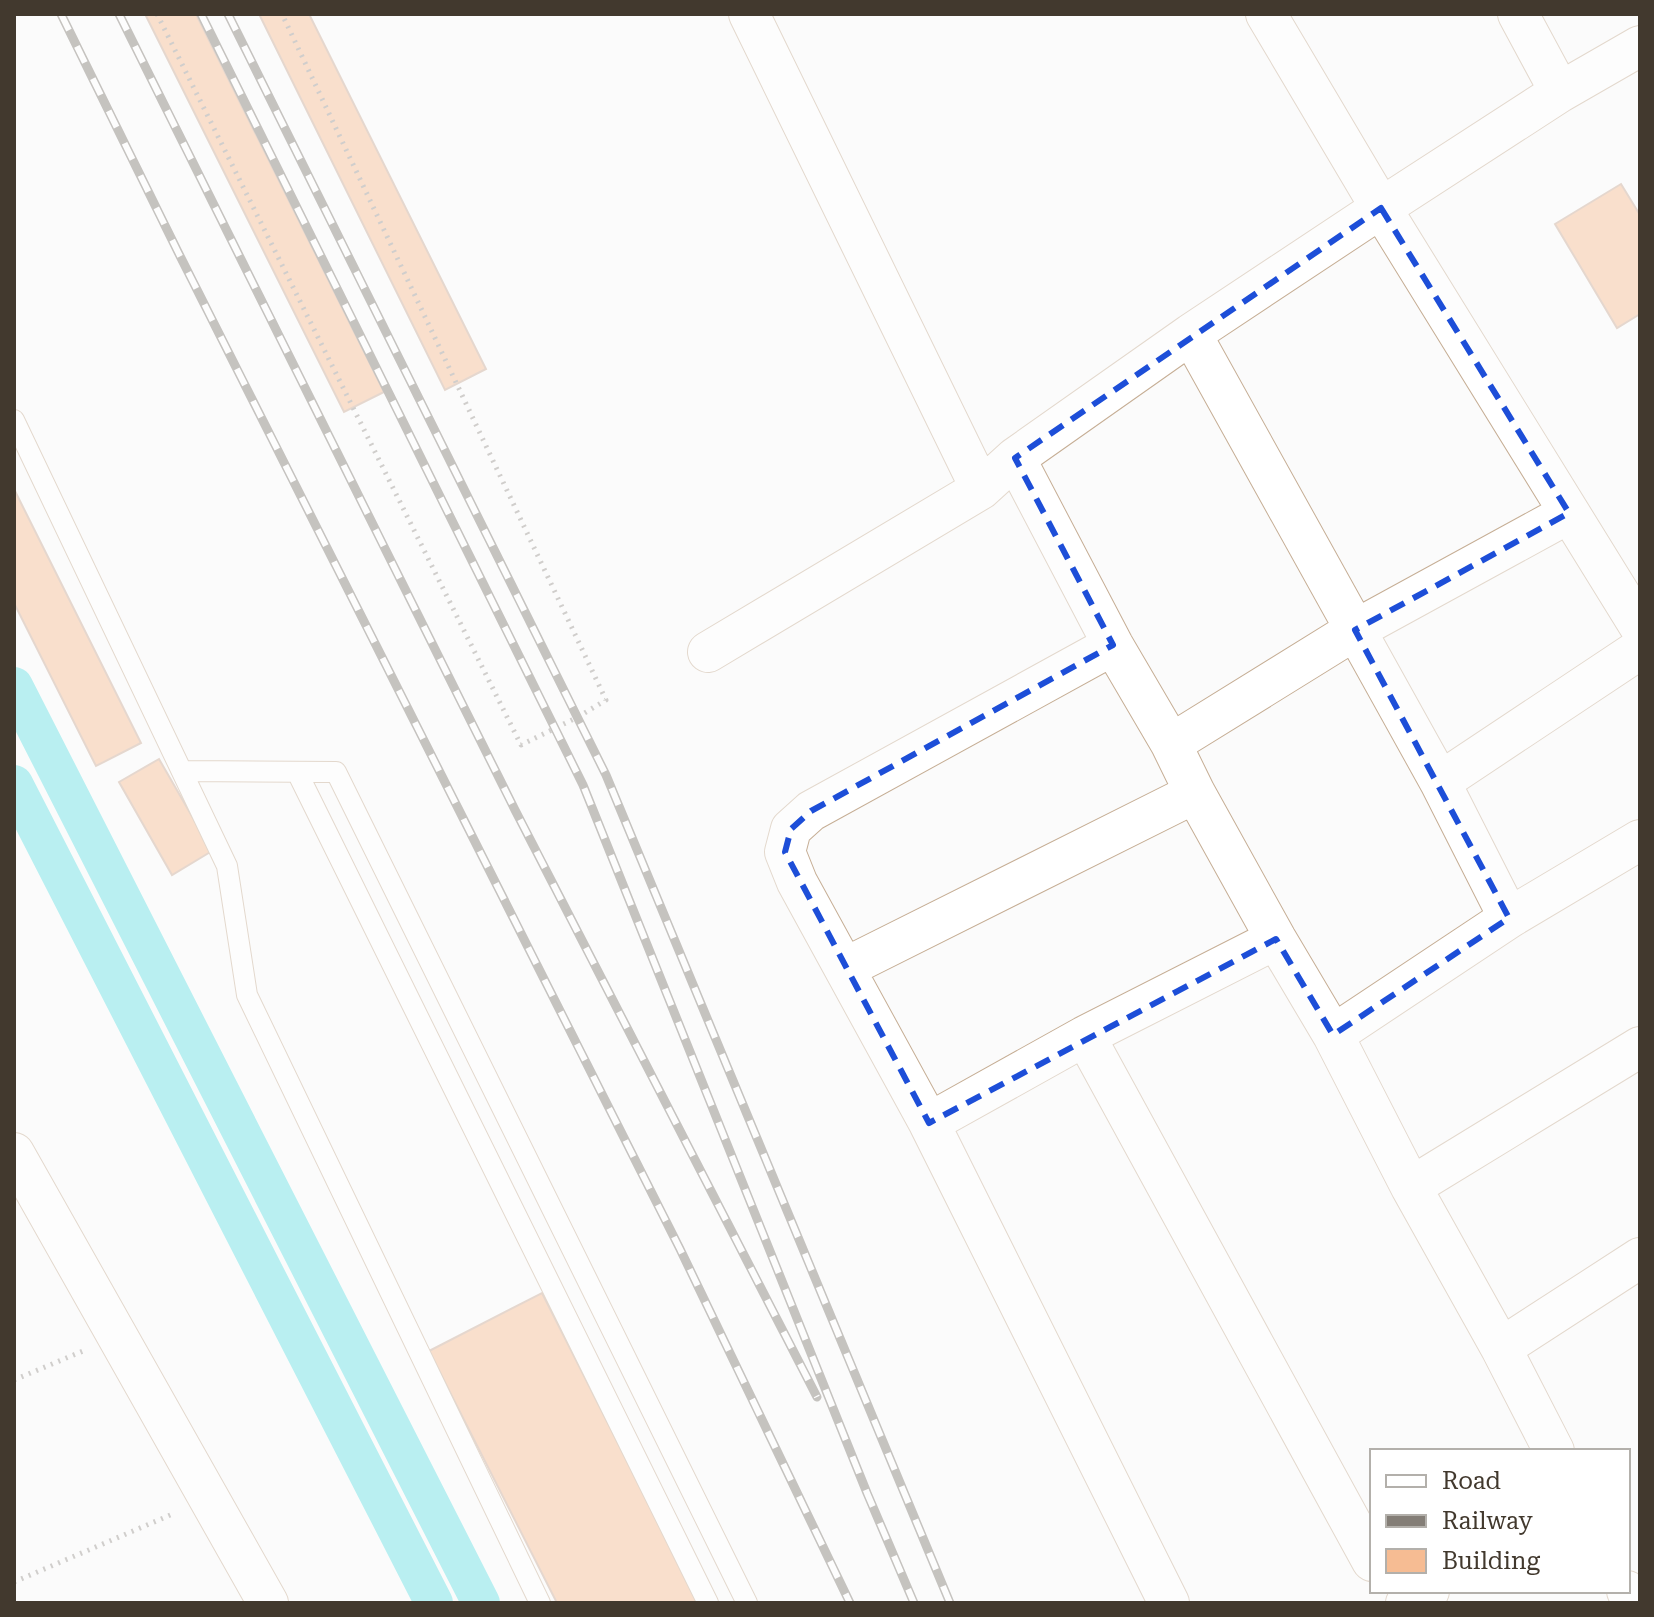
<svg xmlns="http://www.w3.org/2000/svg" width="1654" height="1617" font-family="'Roboto Serif',serif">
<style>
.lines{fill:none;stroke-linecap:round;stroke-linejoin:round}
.canal{stroke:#68e1e4;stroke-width:38}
.building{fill:#f6bc93;stroke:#caac98;stroke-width:2}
.service-casing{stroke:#c6ae95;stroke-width:22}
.minor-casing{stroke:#c6ae95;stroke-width:42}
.path{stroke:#9c9792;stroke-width:5;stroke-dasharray:2 6;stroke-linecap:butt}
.service{stroke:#fff;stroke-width:20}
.minor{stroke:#fff;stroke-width:40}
.rail-casing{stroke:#847e77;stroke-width:9}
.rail{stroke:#fff;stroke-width:6;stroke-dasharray:18;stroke-linecap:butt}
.marked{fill:none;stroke:#1d4ed8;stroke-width:6;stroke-dasharray:16 10;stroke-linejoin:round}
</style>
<rect width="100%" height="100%" fill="#fbfbfb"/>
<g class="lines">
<path class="canal" d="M14,686L481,1603
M14,784L434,1603"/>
</g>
<path class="building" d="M145,14H196L384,392L344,412Z
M259,14H309L486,369L445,390Z
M1621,184L1640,215V314L1617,328L1555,224Z
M14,489L141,743L96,766L14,603Z
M159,759L212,851L172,875L119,782Z
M542,1293L699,1603H557L429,1351Z"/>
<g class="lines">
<defs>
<path id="service" d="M14,420L227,866L247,995L540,1603
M182,771L336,772L747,1603
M297,772L708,1603"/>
<path id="minor" d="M749,14L981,489
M1266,14L1381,208L1640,627
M1518,14L1560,92
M1191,334L1440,782L1509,918
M1015,458L1191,334L1381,208L1560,92L1640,46
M1113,645L811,811L791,829L785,852L797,882L929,1123L1169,1603
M708,652L981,489L1015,458L1113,645L1171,744L1195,793L1276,939L1333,1035L1411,1187L1501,1348L1640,1258
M1171,744L1355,630L1569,513
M1440,782L1640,649
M845,968L1195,793
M1333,1035L1509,918L1640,840
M1085,1036L1372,1561
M929,1123L1085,1036L1276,939
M14,1153L268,1603
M1411,1187L1640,1047
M1501,1348L1554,1451
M1627,1591L1633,1603
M1406,1603L1429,1591"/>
</defs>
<use href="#service" class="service-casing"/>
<use href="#minor" class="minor-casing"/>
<path class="path" d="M157,14L521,745L578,717L606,700L282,14
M14,1380L83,1351
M14,1582L175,1513"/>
<use href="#service" class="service"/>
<use href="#minor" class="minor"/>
<defs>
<path id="rail" d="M61,14L178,252L680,1249L850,1603
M119,14L515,810L817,1397
M201,14L583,785L867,1493L914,1603
M228,14L606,775L950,1603"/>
</defs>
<use href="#rail" class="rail-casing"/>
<use href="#rail" class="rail"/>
</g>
<path d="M0 0H1654V1617H0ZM1381,208L1569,513L1355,630L1509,918L1333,1035L1276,939L929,1123L785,852L791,829L811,811L1113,645L1015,458Z" fill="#fbfbfb" fill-opacity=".55" fill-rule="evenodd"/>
<path class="marked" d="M1381,208L1569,513L1355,630L1509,918L1333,1035L1276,939L929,1123L785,852L791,829L811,811L1113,645L1015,458Z"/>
<rect width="1654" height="1617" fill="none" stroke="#42392e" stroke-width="32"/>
<rect x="1370" y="1449" width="260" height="144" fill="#ffffff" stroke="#b3b0ab" stroke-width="2"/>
<rect x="1386" y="1475" width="40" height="12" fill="#ffffff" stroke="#b3b0ab" stroke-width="2"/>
<text x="1442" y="1489" font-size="24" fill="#42392e">Road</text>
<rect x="1386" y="1515" width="40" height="12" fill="#847e77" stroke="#b3b0ab" stroke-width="2"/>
<text x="1442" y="1529" font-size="24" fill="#42392e">Railway</text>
<rect x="1386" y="1549" width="40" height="24" fill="#f6bc93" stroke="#b3b0ab" stroke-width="2"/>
<text x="1442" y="1569" font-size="24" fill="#42392e">Building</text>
</svg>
